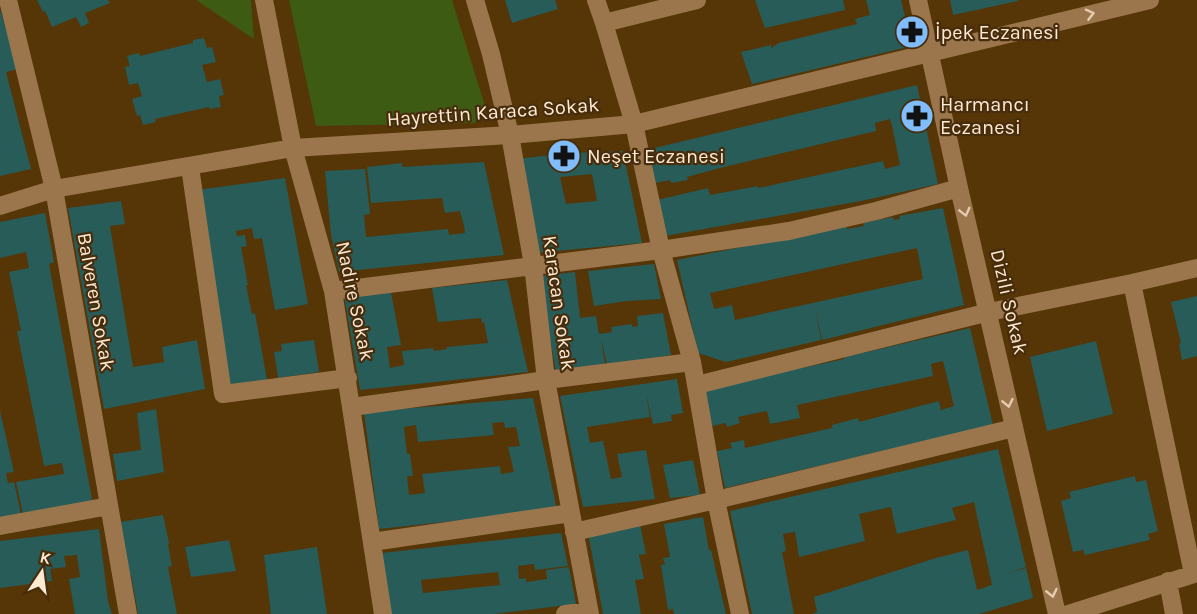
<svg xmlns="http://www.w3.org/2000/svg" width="1197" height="614" font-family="Karla,sans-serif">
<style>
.green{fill:#3d5b13}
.building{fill:#275c59;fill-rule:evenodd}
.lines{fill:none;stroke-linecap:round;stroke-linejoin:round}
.minor{stroke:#9b764c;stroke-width:18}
.oneway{stroke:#e5ccb1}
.labels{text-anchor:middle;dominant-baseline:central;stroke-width:4.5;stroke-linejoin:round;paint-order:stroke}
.poi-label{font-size:20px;fill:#fee9d3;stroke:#472d0c;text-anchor:start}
.street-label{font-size:20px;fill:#fee9d3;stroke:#472d0c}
</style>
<rect width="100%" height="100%" fill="#563506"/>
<path class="green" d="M196,0H251L254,39Z
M289,0H452L485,106L475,123L316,126Z"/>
<path class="building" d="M37,0H108L110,3L85,13L89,23L81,27L76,17L52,27L45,11L43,12Z
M505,0H555L558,9L512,23Z
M755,0H843L845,10L765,28Z
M866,0H901L912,46L752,84L741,52L771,45V48L779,43L857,24L855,19L870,15Z
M950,0H1018V1L953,15Z
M0,9L18,69L6,72L31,169L0,176Z
M204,38L207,48L212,47L216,62L202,65L207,82L220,79L224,95L219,96L221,107L210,109L209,107L155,119L156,122L143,125L140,115L137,116L132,99L142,96L138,83L129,85L125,67L130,66L127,56L139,53L140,56L193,43V40Z
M917,85L938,184L861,201L665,236L657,200L708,188L710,195L758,186V188L883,161L885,169L900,165L892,126L890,119L875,123L876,131L720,168L687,177L688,180L671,183L670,180L655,183L646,150Z
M623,151L642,243L534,253L515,159L571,153ZM592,174L597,201L566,204L560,177Z
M484,162L504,255L339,272L331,235L325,171L365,169L370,214L364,215L366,237L448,229L449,235L465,233L464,226L460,211L445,213L442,198L371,203L367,167L402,163V167Z
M285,178L308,304L275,310L262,238L254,239L252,228L236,231L237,236L245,235L247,246L241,247L248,285H246L252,314L255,313L267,380L228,385L197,190Z
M121,201L125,224L110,226L133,367L164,362L162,347L197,340L205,389L104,409L68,208Z
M943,208L964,305L822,340L815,308L821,340L726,362L698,353L677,260L847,226V229L864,226L863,223L893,217L894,220L900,219L899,216ZM917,248L923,279L735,320L732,305L714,309L710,293Z
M45,213L54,262L49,264L93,505L23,514L16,482L64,474L62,463L44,466L17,331H21L9,272L29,268L26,252L0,258V222Z
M654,264L661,299L627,301L594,306L588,271Z
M575,272L580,318L596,316L599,334L612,332L611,327L632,324V327L638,326L637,316L663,313L671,355L607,365L601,338L605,365L556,372L539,276Z
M507,280L528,372L360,390L344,295L391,292L401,345L387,347L390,368L404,365L402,351L433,348L434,351L447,349V347L488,343L484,322L482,323L481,318L438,322L432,288Z
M1197,296V356L1182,360L1179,344L1181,343L1171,302Z
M970,328L993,425L725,488L717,451L732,448L730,443L744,440L745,448L832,428V425L858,418L859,422L939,401L941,410L954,406L943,361L931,364L933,376L797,405L800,418L770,424L767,411L738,417L740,423L727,427L726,423L712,426L704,389L844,359L845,357Z
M314,340L319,372L278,378L274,352L282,351L281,344Z
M1096,341L1113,414L1047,431L1030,357Z
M677,379L683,413L671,415L672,421L653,424L646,394L650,417L587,427L590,443L603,441L611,479L622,477L617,454L646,450L655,499L583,507L560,396Z
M533,398L557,510L379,529L364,412ZM504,422L505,428L516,427L520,446L508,447L514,472L501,474L500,466L422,474L425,493L409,495L407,476H413L410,454H407L404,427L416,425L418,442L494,435L492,423Z
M156,409L164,472L117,481L113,454L141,450L137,413Z
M0,411L14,472L6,473L8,483L14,482L21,514L0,517Z
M998,449L1026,567L1008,573L1026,568L1033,598L979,614H812L817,612L814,597L936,558L968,550L977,590L992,585L974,502L952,508L956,520L897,534L891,507L859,514L865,541L799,557L795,532L783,534L786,551L782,552L794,614H752L730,511Z
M693,460L700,495L670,498L663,465Z
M1135,476L1136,482L1146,480L1158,531L1148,534L1150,540L1085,555L1083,550L1073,552L1061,501L1071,498L1069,492Z
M163,515L169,543L168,544L172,566L168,567L177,614H138L131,575H129L120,522Z
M703,517L709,550H711L726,614H674L673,609L668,610L661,565L665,564L663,558L670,557L664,524Z
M640,524L646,554L639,555L644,579L635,580L641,614H603L588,533Z
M99,529L108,601L112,614H75L69,579L80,577L77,555L64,556L66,567L50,569L52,581L0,588V541Z
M561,533L568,566L535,570L534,564L518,566L519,579L526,578V582L547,579L546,570L569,567L576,604L494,614H391L382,553ZM498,572L500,585L423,593L421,580Z
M229,540L236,571L191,577L185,547Z
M317,547L327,614H271L264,555Z"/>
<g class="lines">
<path class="minor" d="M8,0L54,189L128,614
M264,0L293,148L333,291L383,614
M475,0L491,54L510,135L533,265L546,380L590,614
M596,0L604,23L634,124L661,250L692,362L716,500L740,614
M918,0L959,188L1057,614
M604,23L697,0
M190,167L223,394L348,378
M0,206L54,189L293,148L510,135L634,124L1150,0
M1132,283L1193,574
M333,291L661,250L789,231L876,211L959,188
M697,385L989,312L1132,283L1197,268
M352,407L546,380L692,362
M0,526L109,506
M574,532L716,500L1014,428
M372,542L571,513
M1168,581L1174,614
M565,614L589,611
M1068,614L1197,573"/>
</g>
<defs><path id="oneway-chevron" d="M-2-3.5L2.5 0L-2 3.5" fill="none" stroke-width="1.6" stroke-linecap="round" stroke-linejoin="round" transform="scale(1.5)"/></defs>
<g class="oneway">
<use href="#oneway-chevron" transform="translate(1090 14) rotate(-14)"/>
<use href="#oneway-chevron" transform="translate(965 212) rotate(76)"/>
<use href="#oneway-chevron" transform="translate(1008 403) rotate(78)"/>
<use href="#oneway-chevron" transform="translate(1052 593) rotate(77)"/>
</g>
<defs>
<symbol id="pharmacy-disc" viewBox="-11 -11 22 22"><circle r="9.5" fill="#80bdfa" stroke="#472d0c"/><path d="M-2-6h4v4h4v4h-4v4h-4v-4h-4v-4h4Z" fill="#111"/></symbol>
</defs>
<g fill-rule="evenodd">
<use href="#pharmacy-disc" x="893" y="13" width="38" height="38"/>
<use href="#pharmacy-disc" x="898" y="97" width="38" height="38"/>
<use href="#pharmacy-disc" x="545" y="137" width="38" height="38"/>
</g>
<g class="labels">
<g class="poi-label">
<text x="935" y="32">İpek Eczanesi</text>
<text x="940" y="104">Harmancı<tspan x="940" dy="23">Eczanesi</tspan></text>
<text x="587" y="156">Neşet Eczanesi</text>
</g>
<g class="street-label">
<text transform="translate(493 112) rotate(-4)">Hayrettin Karaca Sokak</text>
<text transform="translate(355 301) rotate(78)">Nadire Sokak</text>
<text transform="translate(96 302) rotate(80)">Balveren Sokak</text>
<text transform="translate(1009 302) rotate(77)">Dizili Sokak</text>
<text transform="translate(559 303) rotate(82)">Karacan Sokak</text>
</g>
</g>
<g transform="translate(42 572) rotate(13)" stroke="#472d0c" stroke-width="4.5" paint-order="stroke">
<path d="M0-4.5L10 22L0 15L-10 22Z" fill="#fee9d3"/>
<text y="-9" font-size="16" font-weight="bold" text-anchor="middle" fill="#fee9d3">K</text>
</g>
</svg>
